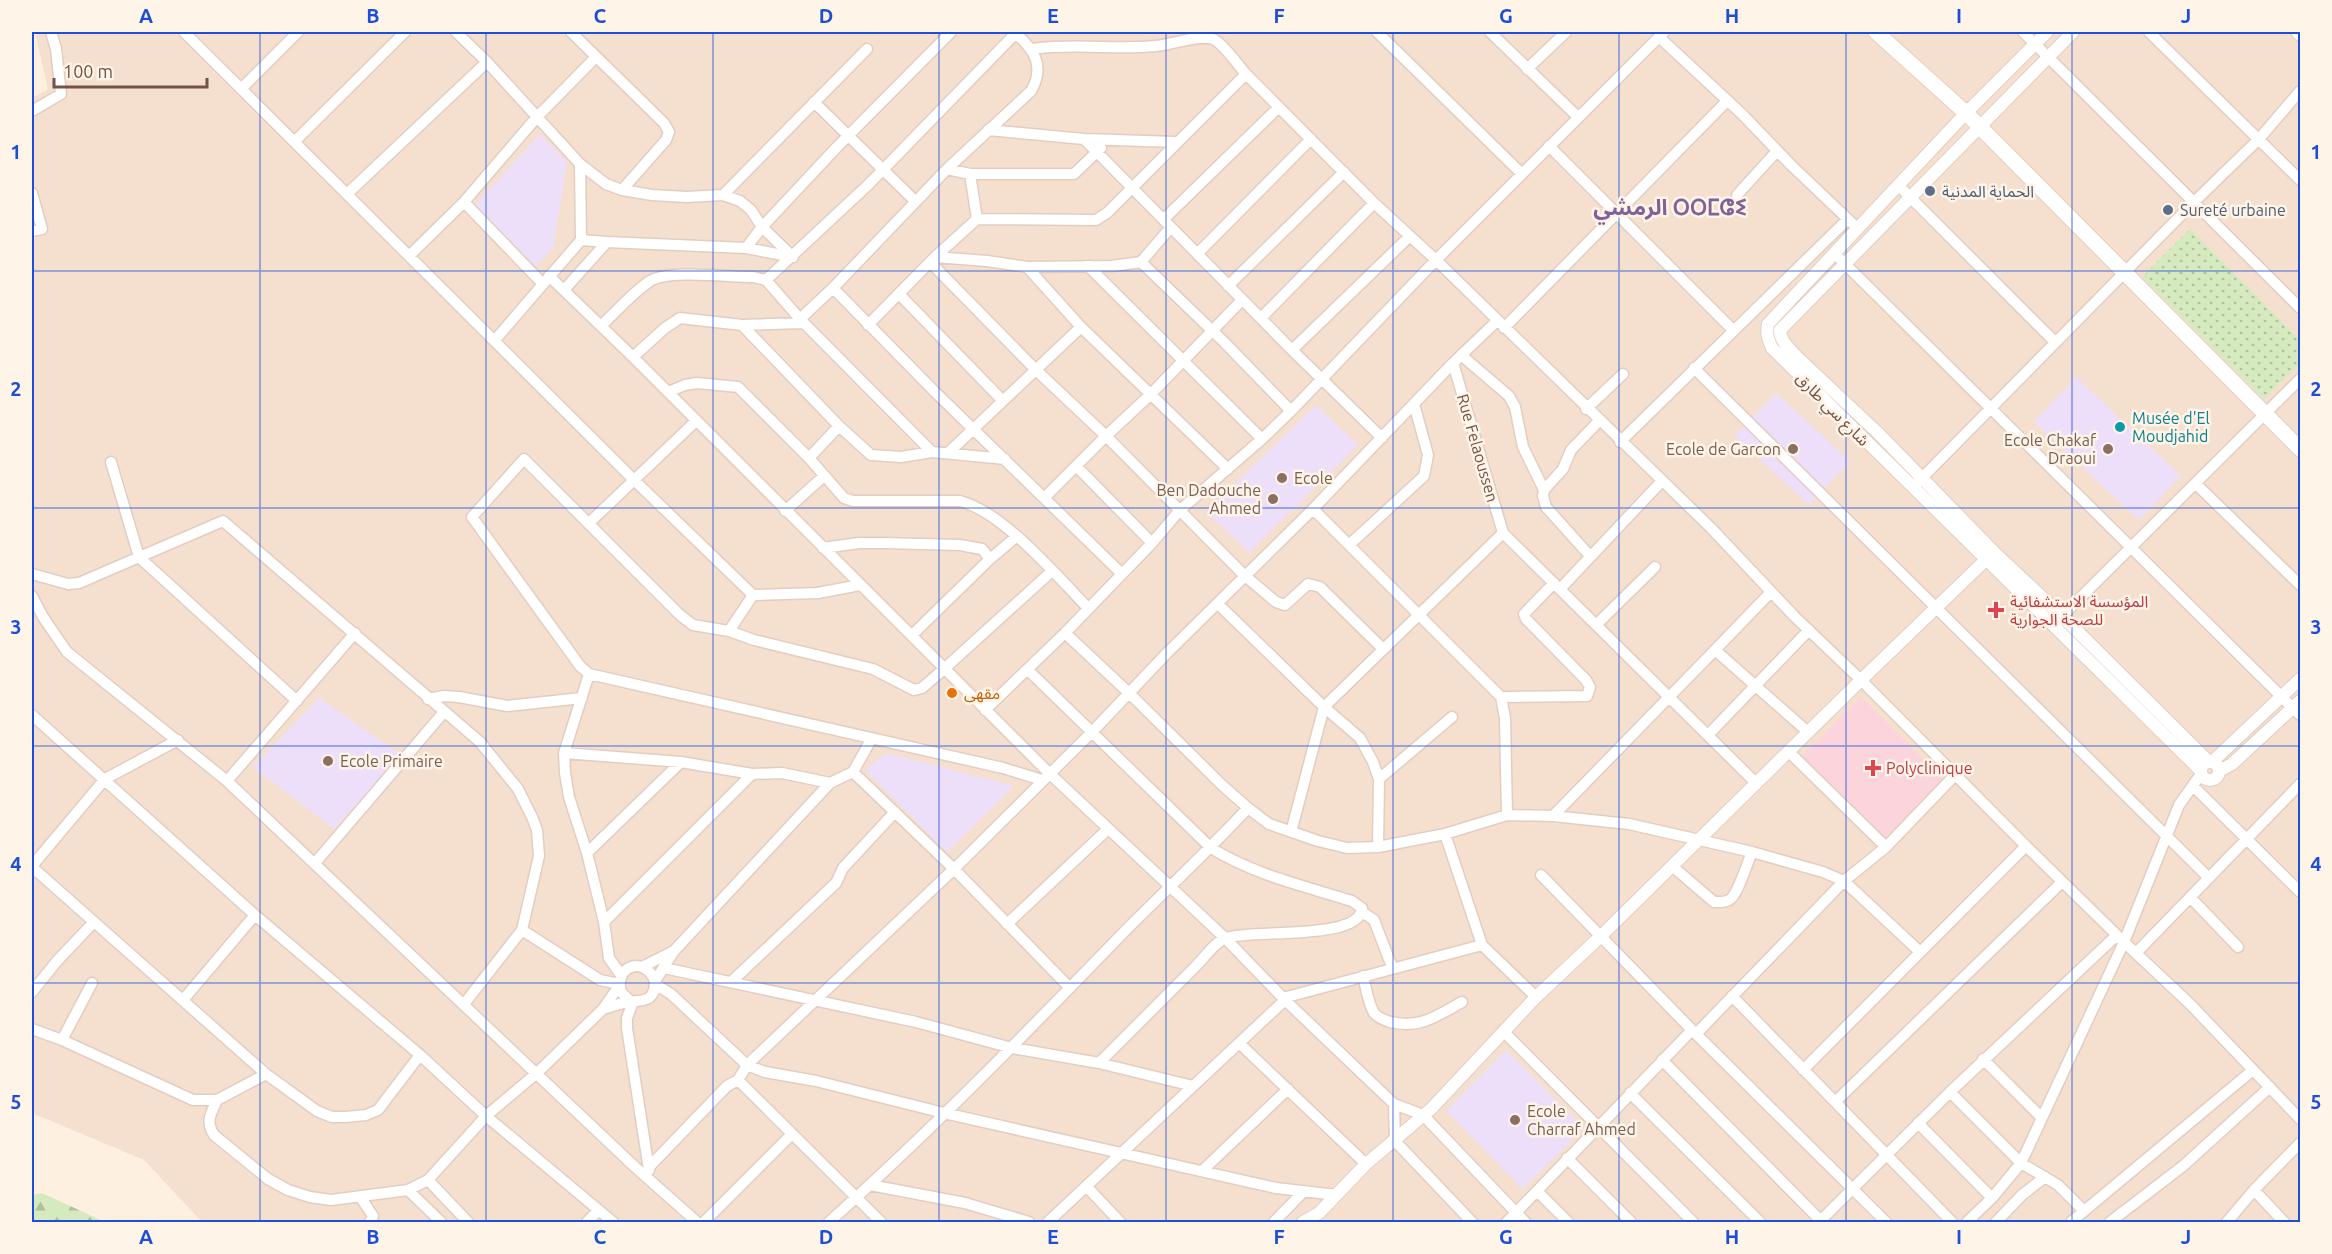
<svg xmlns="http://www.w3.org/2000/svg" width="2332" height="1254" font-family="Ubuntu,'Noto Sans Arabic','Noto Sans Tifinagh',sans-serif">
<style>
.residential{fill:#f5e0cf}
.education{fill:#eddef9}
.medical{fill:#fbd4dc}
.forest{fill:url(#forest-firs)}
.garden{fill:url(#garden-dots)}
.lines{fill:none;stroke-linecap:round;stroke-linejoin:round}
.minor-casing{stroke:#e3cdc0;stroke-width:13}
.tertiary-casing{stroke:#e3cdc0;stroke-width:14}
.secondary-casing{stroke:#e8cdbc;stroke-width:17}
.minor{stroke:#fff;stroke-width:10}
.tertiary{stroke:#fff;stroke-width:12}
.secondary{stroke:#fff;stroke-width:15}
.grid{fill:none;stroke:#1d4ed8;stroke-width:1.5;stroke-opacity:0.55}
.service-dot{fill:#5c6f8a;stroke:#fff4e8;stroke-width:2}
.culture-dot{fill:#0f9aa8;stroke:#fff4e8;stroke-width:2}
.education-dot{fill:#8d6e63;stroke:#fff4e8;stroke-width:2}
.health-dot{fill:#e0444e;stroke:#fff4e8;stroke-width:2}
.food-dot{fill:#e8710a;stroke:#fff4e8;stroke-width:2}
.labels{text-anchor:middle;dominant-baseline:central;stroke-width:5;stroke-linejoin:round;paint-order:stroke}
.service-label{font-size:16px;fill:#4e5e75;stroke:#fff4e8;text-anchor:start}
.street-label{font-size:16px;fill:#745347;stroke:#fff4e8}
.culture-label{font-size:16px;fill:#0d838f;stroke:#fff4e8;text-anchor:start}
.education-label{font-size:16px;fill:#785e54;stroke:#fff4e8;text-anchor:end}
.health-label{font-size:16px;fill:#be3a42;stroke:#fff4e8;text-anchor:start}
.food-label{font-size:16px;fill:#c56008;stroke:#fff4e8;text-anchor:start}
.district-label{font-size:22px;font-weight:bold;fill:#816298;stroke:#fff4e8}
.neatline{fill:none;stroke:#1d4ed8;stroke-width:2}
.grid-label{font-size:20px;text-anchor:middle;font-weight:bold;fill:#1d4ed8}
</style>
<defs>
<pattern id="forest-firs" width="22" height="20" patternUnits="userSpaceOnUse" patternTransform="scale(1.5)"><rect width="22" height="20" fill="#d5eabf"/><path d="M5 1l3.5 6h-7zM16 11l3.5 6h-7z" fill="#b1c09d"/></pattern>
<pattern id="garden-dots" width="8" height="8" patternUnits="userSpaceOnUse" patternTransform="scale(1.5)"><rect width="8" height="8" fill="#d5eabf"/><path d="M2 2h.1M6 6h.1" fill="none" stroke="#b1c09d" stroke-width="1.8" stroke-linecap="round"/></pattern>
</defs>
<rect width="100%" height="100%" fill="#fdf0e1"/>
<path class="residential" d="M35,32H2300V1222H202L144,1160L32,1113V98L48,89Z"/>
<path class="education" d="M540,134L567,162L553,249L533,268L473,207Z
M2076,377L2181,476L2139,520L2034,422Z
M1776,393L1850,461L1809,505L1735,436Z
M1316,405L1358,445L1249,553L1206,511Z
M319,698L402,755L334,829L253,767Z
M887,753L1014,786L947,852L865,770Z
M1506,1050L1584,1128L1523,1189L1446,1111Z"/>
<path class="medical" d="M1861,697L1944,780L1885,839L1802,756Z"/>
<path class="forest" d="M42,1193L105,1222H32V1195Z"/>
<path class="garden" d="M2190,229L2300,340V363L2264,399L2142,277Z"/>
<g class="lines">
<defs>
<path id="minor" d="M184,32L633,479L753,595L818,593L860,585
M456,32L487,62L580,164L606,184L622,190L652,195L686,197L723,195L740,201L751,210L762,227L793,257
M571,32L664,123L669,132L666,140L622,190
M1377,32L1522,174
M1490,32L1578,117
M1664,32L1436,260L1711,528L1795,617L1861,680L2026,846
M2023,32L2300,308
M2149,32L2300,180
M1659,37L1742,114L1792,166L1853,224
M1527,69L1566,32
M241,89L298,32
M814,102L915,201
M32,111L61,94L56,49L51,32
M988,130L1084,139L1176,142
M1084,139L1292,350
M295,141L405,32
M1549,146L1733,330
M947,169L970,174H1074L1101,148
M1898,185L2055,342
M32,193L42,229L32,231
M348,193L487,62
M723,195L867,49
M1737,195L1777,151
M464,202L543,284
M977,219L1096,220L1107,213L1246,74C1238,65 1225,46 1215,40C1203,33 1170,45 1156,46C1115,50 1074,43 1032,49
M1164,219L1279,107
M581,240L607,242
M746,248L762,227L837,147L951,32
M1834,253L2300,715
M1197,254L1311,139
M409,256L464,202L537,117L595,58
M936,260L935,257L987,261L1027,267
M930,262L1036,370L1106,436L1151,394L1242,300
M1141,262L1224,342L1291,411
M1088,266L1262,439
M549,276L633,357L1049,773L1225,938L1285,1000L1394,1104L1423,1115L1525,1222
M766,280L800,319L932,452
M1228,286L1344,172
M833,288L934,391L1121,573
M564,290L607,242L746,248L793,257
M900,295L1003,401
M1261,318L1374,203
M800,319L833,288L947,169L1031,91C1046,65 1033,48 1014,32
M742,325L839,426L871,455L901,457L932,452L1005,459
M868,325L935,257L977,219L970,174
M601,326C617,311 632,293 650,281C670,269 728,277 753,277L766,280L869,184L1016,33
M1081,327L1228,469
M1504,328L1727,101
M495,340L581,240L580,164
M1461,355L1509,396L1515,407L1523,447L1544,490
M633,357L665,328L680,318L742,325L804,323
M1453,363L1503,533L1756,783
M1694,368L2209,878
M668,392L685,385L697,383L738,387L809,458L844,498L853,501H960C1003,512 1057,576 1088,608
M1586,409L1623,374
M1382,438L1292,350L1410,236
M1620,442L1848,219
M948,453L1081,327L1027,267L1112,266L1141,262L1171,227
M809,458L839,426
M111,462L139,557L297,701
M1076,466L1152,543
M1917,483L2194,202L2259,139L2300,91
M2196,484L2300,585
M1044,498L1106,436L1244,575L1276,602L1285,605L1308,584L1320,587L1383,649
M1313,509L1501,697L1505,718L1507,815
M785,511L824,476
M589,523L696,421
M1349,545L1424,476L1428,455L1414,404
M823,548L859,543H884L960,545L982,549L990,559
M1590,556L1546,507L1543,496L1544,490L1563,469L1571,450L1599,421
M32,574L68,584L79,583L223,521L480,742L518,789L532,817L537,830L539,856L522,930L464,1004
M1560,589L1661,482
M32,596L43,617L67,652L227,781L635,1167L697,1222
M1218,604L1324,707L1360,738L1373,762L1379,779L1378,847
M2057,621L2300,379
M1596,625L1655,567
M729,631L753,595
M1065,633L1129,693L1222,785L1248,808L1269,824L1318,841L1347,848L1378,847L1445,834L1507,815L1553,816L1629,824L1752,852L1823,872L1844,881L1919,951
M912,635L990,559L1016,537
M1715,650L1771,592
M1028,670L1211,848C1255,875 1304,886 1352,901L1362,908C1361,941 1252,929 1226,938C1216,941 1204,958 1196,966C1164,998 1131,1031 1099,1063
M589,674L564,753L565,773L569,797L587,853L604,922L609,958L621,975
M1501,697L1587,696L1590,687L1586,680L1526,619L1524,614L1554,583
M428,699L444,696L459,697L507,706L582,698
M985,710L1065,633L1152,543L1180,510L1262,439L1291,411L1436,260L1374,203L1246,74
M32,715L255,915L420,1055L486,1116L613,1222
M1708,735L1809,630
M1788,751L1886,847
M564,753L681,762L752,774L782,773L830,783
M853,772L954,869L1070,988
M1379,779L1452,717
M1042,780L1003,768L589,674L580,666L472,517L524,459L680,615L693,625L729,631L754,640L873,669L914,690L922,688L944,669L1052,571
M227,781L355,633
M2193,786L2300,892
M1553,816L1715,650L1808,732
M1291,832L1324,707L1503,533
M1445,834L1482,945L1536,997
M587,853L681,762
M315,863L444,712
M32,866L105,779L178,740
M1672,866L1714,902C1719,902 1724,903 1729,900C1738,895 1747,863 1752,852
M32,867L266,1074L317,1111L332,1117H346L366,1115L378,1110L420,1055
M1541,875L1692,1030L1886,1222
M2190,897L2238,947
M1362,912L1374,920L1392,967
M604,922L752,774
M1007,924L1108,829
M522,930L600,980L619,984
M2136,953L2300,784
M642,967L674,951
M664,968L916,1022L1012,1048L1099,1063L1193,1086
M1363,976C1366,987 1368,1003 1374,1013C1378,1018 1384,1020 1390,1022C1421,1029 1436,1016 1462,1002
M655,981L674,951L830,783L853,772L872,738
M731,982L836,883L843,868L895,812
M655,984L671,994L747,1065L765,1072L816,1081L944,1113L1276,1188L1337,1195
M32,992L57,961L94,922
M1732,996L1952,1222
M1283,998L1482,945
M183,1000L255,915
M633,1002L627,1018V1028L649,1170
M603,1009C611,1007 620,1003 628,1002C643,1000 655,1003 655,981C645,955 613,966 621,992L630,1001
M32,1029L62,1040L193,1100H217L266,1074
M1503,1031L1693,1222
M1696,1034L1844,881L1886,847L1956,774
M62,1040L92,983
M1239,1043L1366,1164
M1983,1059L2041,1117
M1662,1060L1822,1222
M1803,1070L2026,846L2124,942L2179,805L2201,774
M738,1080L747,1065L954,869L1092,732L1167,653L1313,509L1453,363L1497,321
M1950,1092L2021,1163L2058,1185L2084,1211
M1630,1093L1760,1222
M217,1100C211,1114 205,1121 214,1135L268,1179L288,1190L310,1197L331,1200L408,1190L428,1180L486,1116L537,1073L603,1009L619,986
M1835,1102L2062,882
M1394,1104L1395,1141L1472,1222
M1918,1123L1992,1198
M1567,1158L1631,1222
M650,1166L727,1086L738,1080L881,1222
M1202,1171L1288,1089
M428,1180L468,1222
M870,1185L965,1203L1029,1222
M1087,1187L1120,1222
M408,1190L441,1222
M2254,1190L2284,1222
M1537,1191L1568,1222
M361,1198L373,1216L370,1222
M587,1222L599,1210
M704,1222L792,1134
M829,1222C932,1130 1029,1030 1125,931C1166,890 1208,851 1248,808
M1048,1222L1285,1000
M1274,1222L1304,1191
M1507,1222L1692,1030
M1819,1222L1950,1092L2116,936
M1967,1222L1992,1198L2021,1163L2124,942L2190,1004L2300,1119
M1996,1222L2022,1195L2045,1177
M2071,1222L2253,1070
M2110,1222L2183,1166L2270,1087
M2227,1222L2254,1190L2300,1143"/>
<path id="tertiary" d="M2047,32L1966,113L1768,324C1766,334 1768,339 1772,348L2201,771
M2297,32L2300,35
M1780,330C1780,341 1789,348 1796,356L1878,433L1994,552L2062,616L2209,762
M1780,330L2073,32
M2212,762L2300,679
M2201 771a9 9 0 1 1 18 0a9 9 0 1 1-18 0Z
M2219,771L2232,764L2300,701
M1303,1222L1319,1213L1366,1164L1431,1109L1536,997L1601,936L1861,680L1994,552"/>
<path id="secondary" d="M1876,32L1966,113L2300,449"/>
</defs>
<use href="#minor" class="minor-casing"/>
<use href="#tertiary" class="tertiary-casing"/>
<use href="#secondary" class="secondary-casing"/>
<use href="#minor" class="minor"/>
<use href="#tertiary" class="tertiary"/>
<use href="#secondary" class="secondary"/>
</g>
<path class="grid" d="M260,32V1222M486,32V1222M713,32V1222M939,32V1222M1166,32V1222M1393,32V1222M1619,32V1222M1846,32V1222M2072,32V1222M32,271H2300M32,508H2300M32,746H2300M32,983H2300"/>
<g class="service-dot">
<circle cx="1930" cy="191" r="6"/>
<circle cx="2168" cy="210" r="6"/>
</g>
<circle class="culture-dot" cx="2120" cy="427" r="6"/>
<g class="education-dot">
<circle cx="1793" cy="449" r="6"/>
<circle cx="2108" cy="449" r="6"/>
<circle cx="1282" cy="478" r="6"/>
<circle cx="1273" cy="499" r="6"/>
<circle cx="328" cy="761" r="6"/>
<circle cx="1515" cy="1120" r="6"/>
</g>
<g class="health-dot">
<path d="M1993 601h6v6h6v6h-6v6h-6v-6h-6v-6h6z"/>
<path d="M1870 759h6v6h6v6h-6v6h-6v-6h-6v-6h6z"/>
</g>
<circle class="food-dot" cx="952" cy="693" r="6"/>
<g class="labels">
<g class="service-label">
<text x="1942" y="191">الحماية المدنية</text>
<text x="2180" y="210">Sureté urbaine</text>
</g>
<g class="street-label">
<text transform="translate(1833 409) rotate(45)">شارع سي طارق</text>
<text transform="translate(1478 448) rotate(74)">Rue Felaoussen</text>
</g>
<g class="culture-label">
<text x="2132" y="418">Musée d'El<tspan x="2132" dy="18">Moudjahid</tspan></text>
</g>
<g class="education-label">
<text x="2096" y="440">Ecole Chakaf<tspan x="2096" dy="18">Draoui</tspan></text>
<text x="1781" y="449">Ecole de Garcon</text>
<text x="1294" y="478" text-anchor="start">Ecole</text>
<text x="1261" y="490">Ben Dadouche<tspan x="1261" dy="18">Ahmed</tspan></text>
<text x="340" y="761" text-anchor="start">Ecole Primaire</text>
<text x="1527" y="1111" text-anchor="start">Ecole<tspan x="1527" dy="18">Charraf Ahmed</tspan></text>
</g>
<g class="health-label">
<text x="2010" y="601">المؤسسة الاستشفائية<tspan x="2010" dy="18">للصحة الجوارية</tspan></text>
<text x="1886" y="768">Polyclinique</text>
</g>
<g class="food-label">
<text x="964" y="693">مقهى</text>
</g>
<g class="district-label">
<text x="1670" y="206">الرمشي ⵔⵔⵎⵛⵉ</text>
</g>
</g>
<rect width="2332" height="1254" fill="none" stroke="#fff4e8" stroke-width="66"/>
<path d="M54 78v9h153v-9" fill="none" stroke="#745347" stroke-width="3"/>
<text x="63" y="78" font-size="18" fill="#745347" stroke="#fff4e8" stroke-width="4.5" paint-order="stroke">100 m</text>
<rect x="33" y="33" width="2266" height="1188" class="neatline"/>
<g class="grid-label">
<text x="146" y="23">A</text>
<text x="373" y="23">B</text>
<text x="600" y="23">C</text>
<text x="826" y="23">D</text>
<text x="1053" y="23">E</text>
<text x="1279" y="23">F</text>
<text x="1506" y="23">G</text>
<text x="1732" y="23">H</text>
<text x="1959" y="23">I</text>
<text x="2186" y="23">J</text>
<text x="16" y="159">1</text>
<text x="2316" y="159">1</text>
<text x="16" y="396">2</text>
<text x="2316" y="396">2</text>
<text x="16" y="634">3</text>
<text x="2316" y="634">3</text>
<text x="16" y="871">4</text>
<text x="2316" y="871">4</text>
<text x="16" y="1109">5</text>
<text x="2316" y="1109">5</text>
<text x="146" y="1244">A</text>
<text x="373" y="1244">B</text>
<text x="600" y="1244">C</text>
<text x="826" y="1244">D</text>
<text x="1053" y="1244">E</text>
<text x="1279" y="1244">F</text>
<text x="1506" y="1244">G</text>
<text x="1732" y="1244">H</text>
<text x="1959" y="1244">I</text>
<text x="2186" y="1244">J</text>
</g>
</svg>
